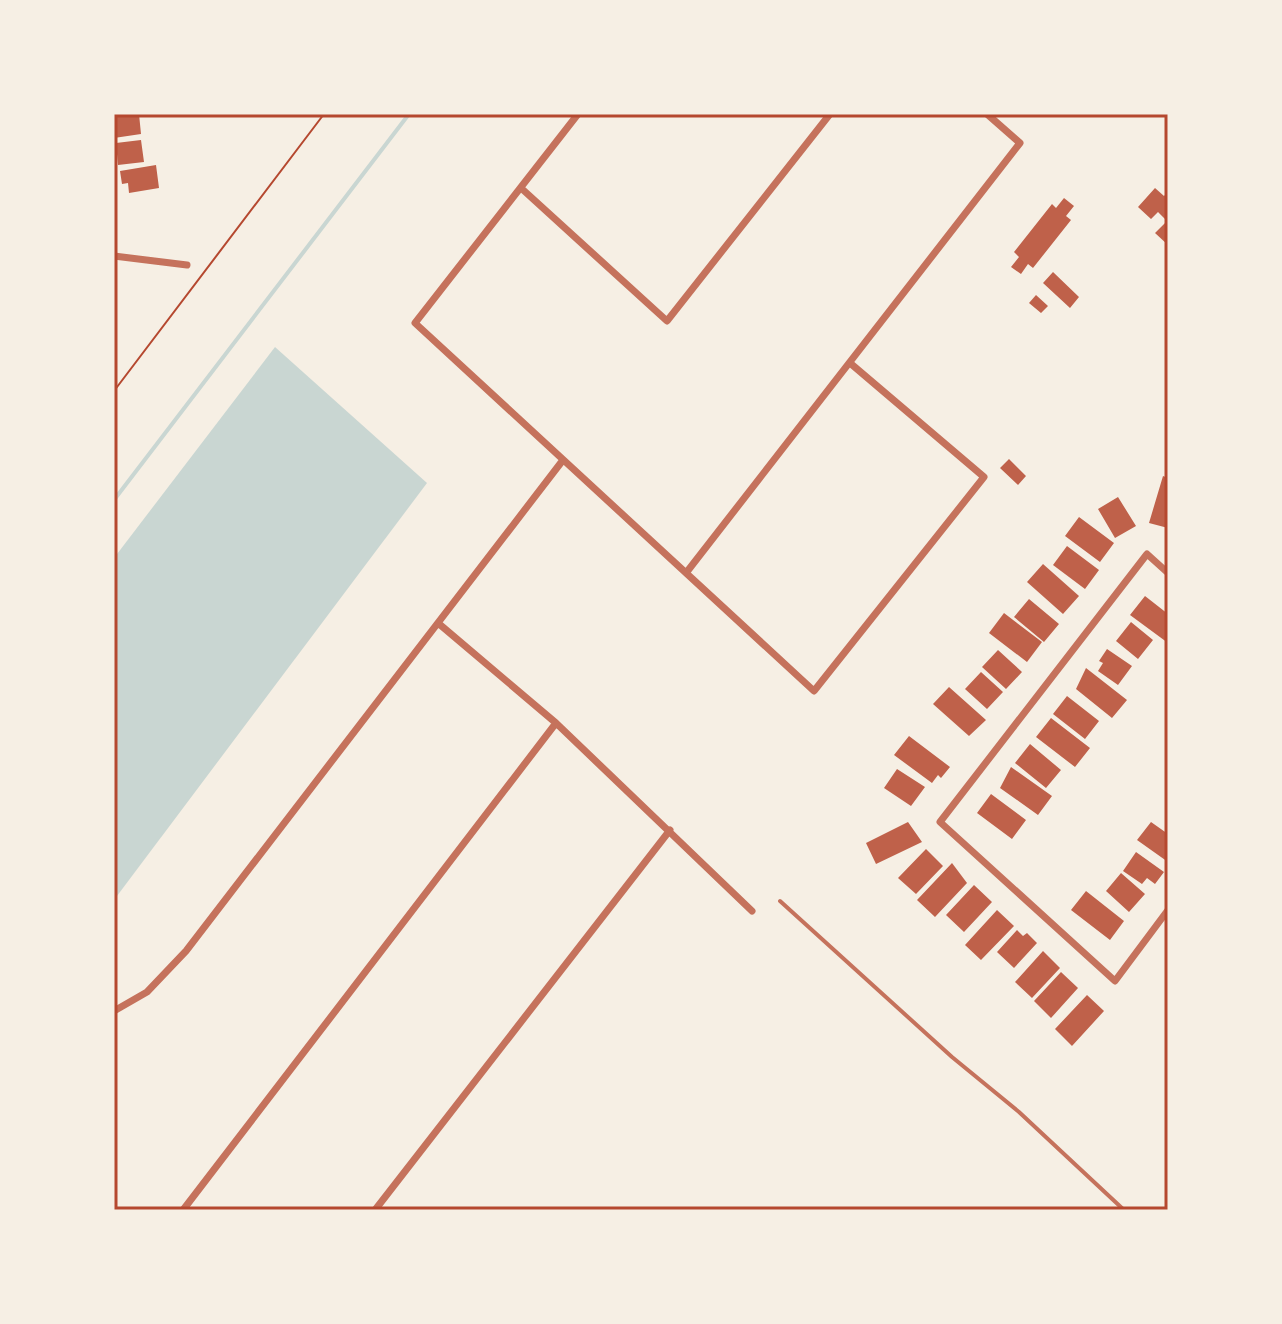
<svg xmlns="http://www.w3.org/2000/svg" width="1282" height="1324" font-family="'Noto Sans',sans-serif">
<style>
.water{fill:#c9d6d2}
.lines{fill:none;stroke-linecap:round;stroke-linejoin:round}
.stream{stroke:#c9d6d2;stroke-width:4}
.building{fill:#bf614a}
.path{stroke:#b5482f;stroke-width:2}
.service{stroke:#c5725c;stroke-width:4}
.minor{stroke:#c5725c;stroke-width:7}
.neatline{fill:none;stroke:#b5482f;stroke-width:3}
</style>
<rect width="100%" height="100%" fill="#f6efe4"/>
<path class="water" d="M275,347L427,483L114,900V558Z"/>
<g class="lines">
<path class="stream" d="M114,500L409,114"/>
</g>
<path class="building" d="M139,114L141,134L114,138V115Z
M141,140L144,162L118,165L116,143Z
M156,165L159,188L129,193L128,183L122,184L120,171Z
M1155,188L1164,196L1168,192V245L1155,233L1167,221L1158,212L1151,219L1138,207Z
M1064,198L1074,206L1066,216L1071,220L1033,268L1028,264L1021,274L1011,267L1019,257L1014,252L1052,204L1056,208Z
M1053,272L1079,297L1070,308L1043,283Z
M1036,295L1048,306L1041,313L1029,303Z
M1009,459L1026,476L1018,485L1000,468Z
M1163,476L1168,478V528L1149,523Z
M1118,497L1136,526L1115,538L1098,509Z
M1079,517L1114,543L1100,562L1065,536Z
M1067,546L1099,570L1085,589L1053,565Z
M1043,564L1079,596L1063,614L1027,582Z
M1145,596L1168,614V643L1130,615Z
M1029,599L1059,624L1044,642L1014,617Z
M1004,613L1042,642L1027,662L989,633Z
M1131,622L1153,640L1138,659L1116,641Z
M1107,649L1132,666L1118,685L1098,671L1103,663L1099,661Z
M998,650L1022,672L1006,689L982,667Z
M1086,668L1127,700L1112,718L1076,689Z
M981,672L1003,692L987,709L965,689Z
M949,687L986,720L969,736L933,704Z
M1067,696L1099,721L1085,739L1053,714Z
M1051,718L1090,748L1075,767L1036,737Z
M909,736L950,767L941,778L938,775L932,783L894,755Z
M1030,744L1061,770L1046,788L1015,763Z
M1011,767L1052,796L1038,815L1000,788Z
M897,769L925,787L911,806L884,788Z
M991,794L1026,820L1012,839L977,813Z
M908,822L922,842L876,864L866,843Z
M1151,822L1168,834V862L1137,840Z
M926,849L943,866L916,894L898,878Z
M1136,852L1164,872L1155,884L1147,878L1142,884L1123,871Z
M952,863L967,883L935,917L917,900Z
M1121,873L1145,894L1129,912L1106,891Z
M974,885L992,902L964,932L946,915Z
M1086,891L1124,921L1110,940L1071,910Z
M997,910L1014,926L981,960L965,945Z
M1017,930L1023,936L1027,933L1037,943L1014,968L997,952Z
M1043,951L1060,968L1032,998L1015,982Z
M1061,972L1078,988L1051,1018L1034,1001Z
M1087,995L1104,1011L1072,1046L1055,1029Z"/>
<g class="lines">
<path class="path" d="M114,391L324,114"/>
<path class="service" d="M780,901L952,1057L1019,1112L1124,1210"/>
<path class="minor" d="M578,114L415,323L814,691L984,477L850,363
M521,188L667,321L830,114
M114,256L187,265
M686,573L1020,143L987,114
M1168,573L1147,554L940,822L1115,981L1168,910
M438,623L556,723L752,911
M114,1011L147,992L186,951L563,460
M183,1210L556,723
M375,1210L670,830"/>
</g>
<rect width="1282" height="1324" fill="none" stroke="#f6efe4" stroke-width="232"/>
<rect x="116" y="116" width="1050" height="1092" class="neatline"/>
</svg>
